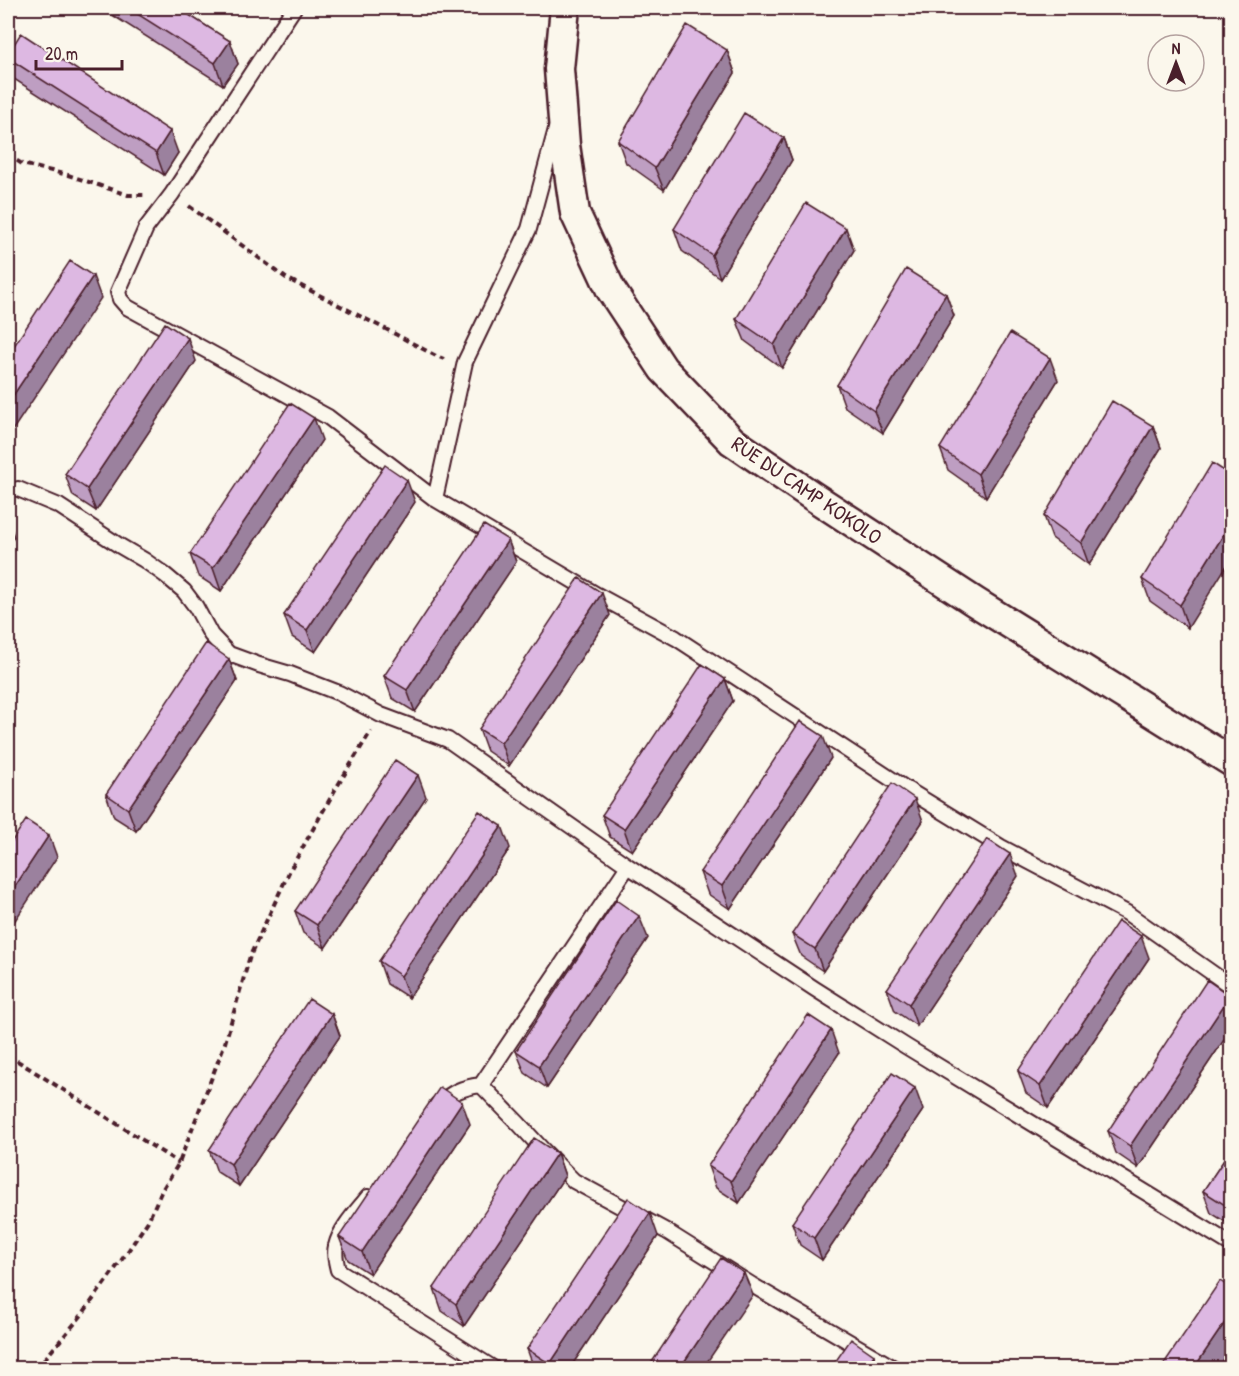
<svg xmlns="http://www.w3.org/2000/svg" width="1239" height="1376" font-family="'Patrick Hand',sans-serif">
<style>
.lines{fill:none;stroke-linecap:round;stroke-linejoin:round}
.service-casing{stroke:#4a1f2b;stroke-width:18}
.minor-casing{stroke:#4a1f2b;stroke-width:33}
.path{stroke:#4a1f2b;stroke-width:4;stroke-dasharray:6 4.5;stroke-linecap:butt}
.service{stroke:#fbf7ec;stroke-width:14}
.minor{stroke:#fbf7ec;stroke-width:28}
.wall{fill:#be9ec2;stroke:#4a1f2b;stroke-width:1.5}
.shaded-wall{fill:#9b819e;stroke:#4a1f2b;stroke-width:1.5}
.building{fill:#ddb8e2;stroke:#4a1f2b;stroke-width:1.5}
.labels{text-anchor:middle;dominant-baseline:central;stroke-width:6;stroke-linejoin:round;paint-order:stroke}
.street-label{font-size:21px;fill:#4a1f2b;stroke:#fbf7ec}
</style>
<rect width="100%" height="100%" fill="#fbf7ec"/>
<filter id="ink" filterUnits="userSpaceOnUse"><feTurbulence type="fractalNoise" baseFrequency=".0167" numOctaves="2"/><feDisplacementMap in="SourceGraphic" scale="12" xChannelSelector="R" yChannelSelector="G"/><feConvolveMatrix kernelMatrix="1 2 1 2 8 2 1 2 1" color-interpolation-filters="sRGB"/></filter>
<g filter="url(#ink)">
<g class="lines">
<defs>
<path id="service" d="M294,8L172,194L146,228L118,292L120,299L127,307L328,417L435,499L597,595L676,638L908,790L1001,847L1127,913L1232,987
M18,489L59,506L120,546L144,560L165,575L184,591L196,607L211,635L229,654L259,665L290,674L339,693L381,715L448,740L628,866L815,989L907,1047L1232,1245
M435,499L465,362L529,229L556,129
M481,1085L519,1124L542,1149L574,1181L666,1231L752,1285L894,1368
M437,1105C453,1092 460,1088 481,1085L628,866
M368,1197C357,1211 340,1228 336,1246C334,1254 336,1262 338,1270L493,1368"/>
<path id="minor" d="M565,8L559,69L565,145L575,213L611,290L663,369L732,441L811,495L975,602L1232,762"/>
</defs>
<use href="#service" class="service-casing"/>
<use href="#minor" class="minor-casing"/>
<path class="path" d="M8,155L22,164L68,175L128,195H146
M189,206L286,278L397,335L436,356L444,359
M8,1055L179,1163
M37,1368L81,1316L128,1251L148,1221L162,1190L179,1163L225,1043L250,956L290,870L335,790L371,731"/>
<use href="#service" class="service"/>
<use href="#minor" class="minor"/>
</g>
<path class="wall" d="M101,8H178L230,41L238,64L223,85Z
M727,50L735,73L664,190L626,163L618,141Z
M8,54L178,153L164,175L14,79L8,62Z
M784,138L792,160L720,278L682,251L674,229Z
M854,250L782,368L745,341L736,319Z
M946,294L954,316L883,433L845,407L837,385Z
M196,361L96,511L73,496L65,474Z
M1058,380L986,497L948,470L940,448Z
M1153,426L1161,448L1089,565L1052,538L1044,516Z
M322,440L221,591L198,576L190,554Z
M1232,476L1188,628L1150,601L1142,579Z
M415,502L315,652L292,637L284,615Z
M508,540L516,562L415,712L392,698L384,676Z
M610,615L509,766L487,751L479,729Z
M229,659L237,681L136,831L114,817L106,794Z
M725,679L733,701L632,851L610,837L602,815Z
M831,758L730,909L708,894L700,872Z
M426,797L325,948L303,933L295,911Z
M923,821L823,971L801,956L792,934Z
M510,848L409,998L387,984L379,961Z
M1018,876L917,1026L895,1011L887,989Z
M648,938L547,1088L525,1073L516,1051Z
M1149,958L1048,1108L1026,1093L1018,1071Z
M1232,999V1028L1138,1168L1116,1153L1108,1131Z
M332,1014L340,1036L239,1186L217,1172L209,1150Z
M839,1053L739,1203L716,1188L708,1166Z
M923,1110L822,1260L800,1245L792,1223Z
M470,1124L370,1274L348,1260L339,1237Z
M1232,1148V1226L1211,1213L1203,1191Z
M557,1153L565,1176L464,1326L442,1311L434,1288Z
M658,1236L570,1368H534L527,1349Z"/>
<path class="shaded-wall" d="M230,41L238,64L223,85L215,63Z
M727,50L735,73L664,190L655,168Z
M170,131L178,153L164,175L156,153Z
M784,138L792,160L720,278L712,255Z
M846,228L854,250L782,368L774,345Z
M93,276L101,298L8,437V403Z
M946,294L954,316L883,433L874,411Z
M188,338L196,361L96,511L87,489Z
M1050,358L1058,380L986,497L978,474Z
M314,418L322,440L221,591L213,568Z
M1153,426L1161,448L1089,565L1081,543Z
M407,480L415,502L315,652L307,630Z
M8,520L14,537L8,546Z
M1232,521V557L1188,628L1180,605Z
M508,540L516,562L415,712L407,690Z
M602,593L610,615L509,766L501,743Z
M229,659L237,681L136,831L128,809Z
M725,679L733,701L632,851L624,829Z
M823,736L831,758L730,909L722,886Z
M418,775L426,797L325,948L317,925Z
M915,799L923,821L823,971L815,949Z
M502,826L510,848L409,998L401,976Z
M49,835L57,857L8,931V897Z
M1010,854L1018,876L917,1026L909,1004Z
M639,916L648,938L547,1088L539,1066Z
M1141,936L1149,958L1048,1108L1040,1086Z
M1230,996L1232,999V1028L1138,1168L1130,1146Z
M332,1014L340,1036L239,1186L231,1164Z
M831,1030L839,1053L739,1203L731,1181Z
M915,1088L923,1110L822,1260L814,1238Z
M462,1102L470,1124L370,1274L362,1252Z
M557,1153L565,1176L464,1326L456,1304Z
M1232,1196V1222L1225,1205Z
M650,1213L658,1236L570,1368H552L550,1364Z
M744,1273L753,1295L703,1368H680Z
M1232,1312V1346L1217,1368H1194Z
M874,1355L879,1368H865Z"/>
<path class="building" d="M128,8H178L230,41L215,63Z
M687,25L727,50L655,168L618,141Z
M21,33L170,131L156,153L8,58V54Z
M744,113L784,138L712,255L674,229Z
M806,203L846,228L774,345L736,319Z
M70,261L93,276L8,403V355Z
M906,269L946,294L874,411L837,385Z
M165,323L188,338L87,489L65,474Z
M1010,333L1050,358L978,474L940,448Z
M1112,401L1153,426L1081,543L1044,516Z
M290,403L314,418L213,568L190,554Z
M1212,463L1232,476V521L1180,605L1142,579Z
M385,465L407,480L307,630L284,615Z
M484,525L508,540L407,690L384,676Z
M579,578L602,593L501,743L479,729Z
M206,643L229,659L128,809L106,794Z
M702,664L725,679L624,829L602,815Z
M800,721L823,736L722,886L700,872Z
M395,760L418,775L317,925L295,911Z
M892,783L915,799L815,949L792,934Z
M479,811L502,826L401,976L379,961Z
M26,820L49,835L8,897V847Z
M987,839L1010,854L909,1004L887,989Z
M616,900L639,916L539,1066L516,1051Z
M1118,921L1141,936L1040,1086L1018,1071Z
M1207,980L1230,996L1130,1146L1108,1131Z
M309,999L332,1014L231,1164L209,1150Z
M808,1015L831,1030L731,1181L708,1166Z
M892,1073L915,1088L814,1238L792,1223Z
M440,1087L462,1102L362,1252L339,1237Z
M534,1138L557,1153L456,1304L434,1288Z
M1232,1148V1196L1225,1205L1203,1191Z
M628,1198L650,1213L550,1364L527,1349Z
M721,1258L744,1273L680,1368H648Z
M1220,1281L1232,1289V1312L1194,1368H1161Z
M851,1339L874,1355L865,1368H831Z"/>
</g>
<g class="labels">
<g class="street-label">
<text transform="translate(807 490) rotate(34)">RUE DU CAMP KOKOLO</text>
</g>
</g>
<rect width="1239" height="1376" fill="none" stroke="#fbf7ec" stroke-width="30"/>
<rect x="15" y="15" width="1209" height="1346" fill="none" stroke="#4a1f2b" stroke-width="2" filter="url(#ink)"/>
<g transform="translate(1176 63)"><circle r="28" fill="#fbf7ec" stroke="#b4a19f" stroke-width="1.5"/>
<path d="M0-4.5L10 22L0 15L-10 22Z" fill="#4a1f2b"/>
<text y="-9" font-size="16" font-weight="bold" text-anchor="middle" fill="#4a1f2b">N</text>
</g>
<path d="M36 60v9h86v-9" fill="none" stroke="#4a1f2b" stroke-width="3"/>
<text x="45" y="60" font-size="18" fill="#4a1f2b" stroke="#fbf7ec" stroke-width="4.5" paint-order="stroke">20 m</text>
</svg>
